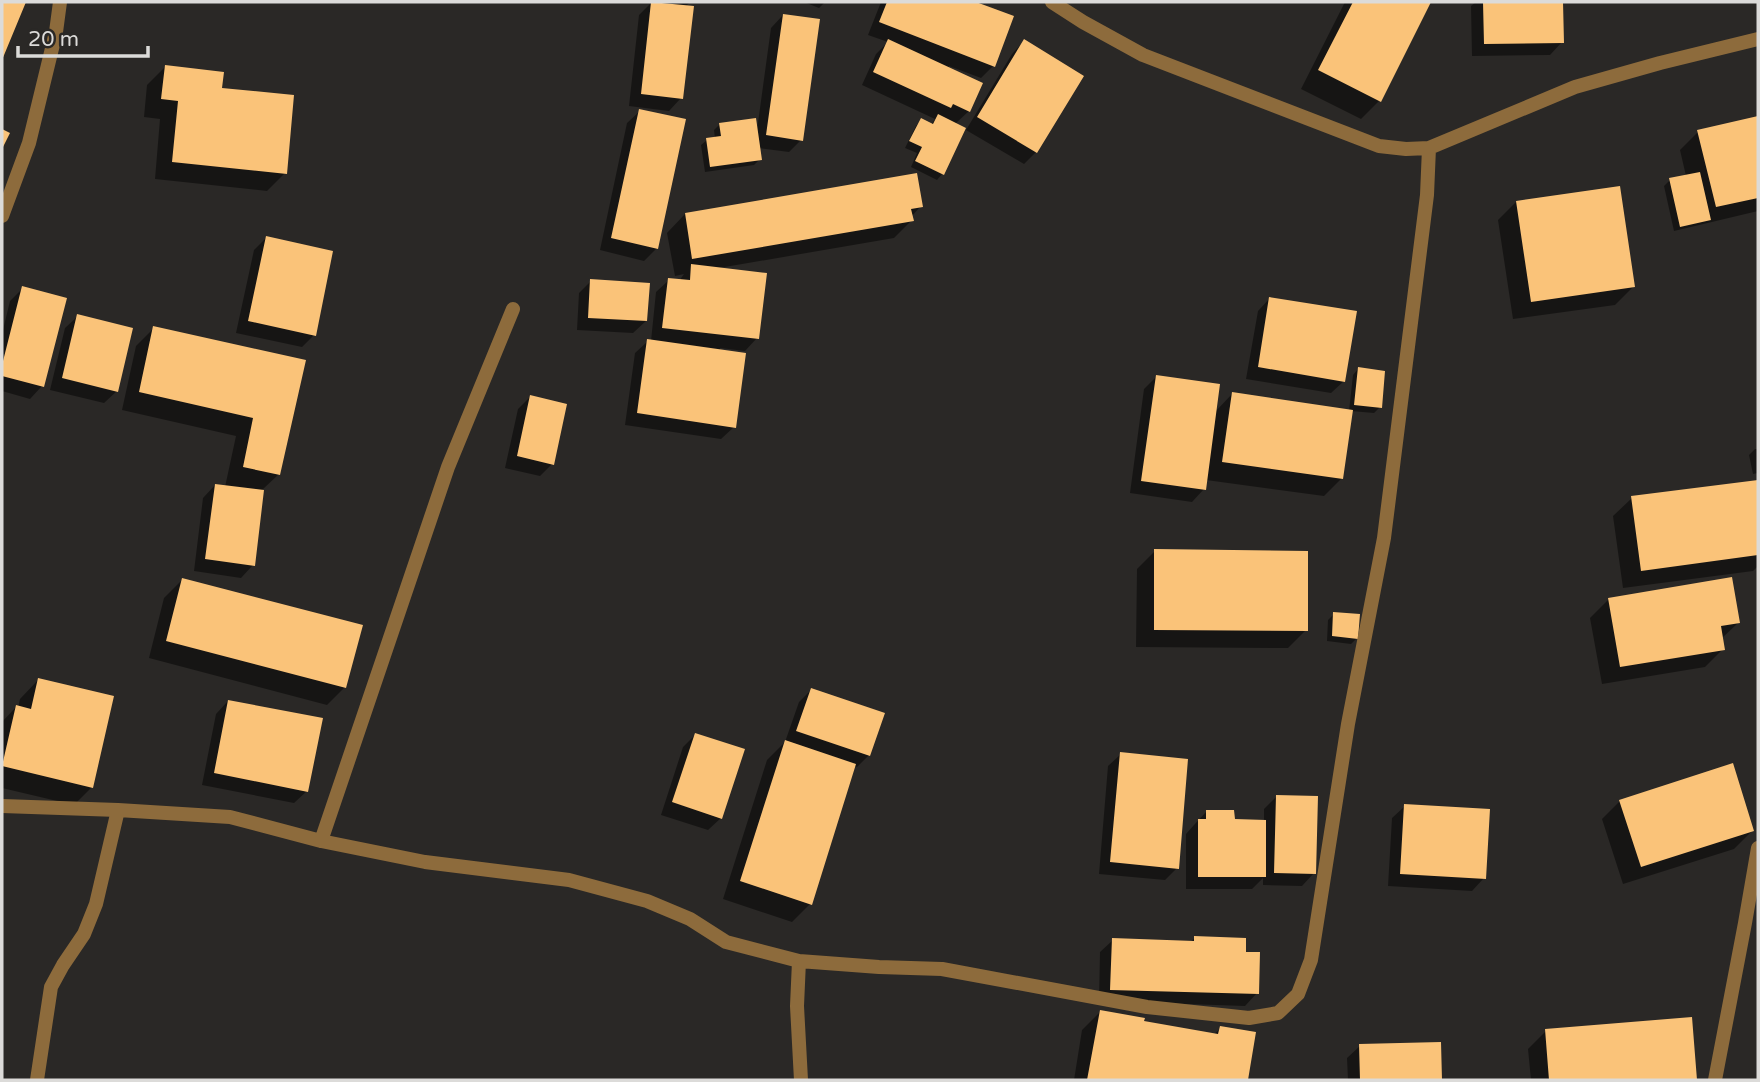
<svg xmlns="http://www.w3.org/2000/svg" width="1760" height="1082" font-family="'Varela Round',sans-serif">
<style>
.shadow{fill:#0007}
.building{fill:#fac379}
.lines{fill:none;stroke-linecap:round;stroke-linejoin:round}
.minor{stroke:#8d6b3c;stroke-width:14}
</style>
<rect width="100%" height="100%" fill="#2a2826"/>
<path class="shadow" d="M649,2H690L685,7L681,98L669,111L629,106L639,15L652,2Z
M804,2H825L819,8Z
M881,2H972L1011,17L993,66L981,78L949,66L948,69L969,111L955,124L942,174L937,180L911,167L917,153L905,148L916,126L921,120L931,125L935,119L862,85L876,54L888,42L868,35Z
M1345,2H1429L1379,101L1361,119L1301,89Z
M1476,2H1561L1562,42L1550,55L1472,56L1471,6Z
M783,15L801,140L789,152L759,148L760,159L754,165L705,172L701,145L707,140L715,139L714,130L720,124L757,130L771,28Z
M1024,41L1036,152L1024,164L966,130L1012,54Z
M165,67L285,173L267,191L155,179L160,119L144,117L147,85Z
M640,111L657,248L644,261L600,250L627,123Z
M1758,118V211L1674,231L1664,186L1670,180L1686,176L1680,150L1698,132Z
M1516,202L1633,287L1615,305L1513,319L1498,220Z
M921,206L911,217L912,220L894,238L719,268L757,338L745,351L720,348L734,427L721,439L625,425L635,353L648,341H651L656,292L669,280L679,281L684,274L675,276L667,233L685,214Z
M266,238L314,335L302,347L236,333L254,250Z
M591,281L646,321L633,333L577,330L579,293Z
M23,288L42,386L30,399L2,391V334L10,301Z
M1270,298L1344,381L1331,393L1246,379L1258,311Z
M78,316L117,391L104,403L50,390L65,328Z
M154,328L303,361L279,474L262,490L253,565L241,578L194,571L203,498L215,485L225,487L236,436L122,410L136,346Z
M1358,369L1380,407L1374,413L1351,411L1342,478L1324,496L1206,480L1204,489L1192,502L1130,493L1144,389L1156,377L1215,412L1232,394L1349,411L1353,375Z
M530,397L552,464L540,476L505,468L518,409Z
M1755,449H1758V473L1753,474L1749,455Z
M1758,481V566L1753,571L1623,588L1613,516L1632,498Z
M1155,551L1306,630L1288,648L1136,647L1137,569Z
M1730,579L1738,623L1721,639L1723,649L1705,667L1602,684L1590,618L1608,600Z
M182,580L345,687L327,705L149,658L164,598Z
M1334,614L1357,638L1351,644L1327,641L1328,620Z
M38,680L92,787L74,805L2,788V722L16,707L18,708L20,699Z
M811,690L869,755L857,767L854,766L810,904L792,922L723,899L767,760L785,742L799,702Z
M228,701L307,791L294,803L202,785L216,714Z
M695,735L721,818L708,830L661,815L683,747Z
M1121,754L1177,868L1165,880L1099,874L1108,766Z
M1277,796L1314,873L1302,886L1263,885V878L1252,889H1186V834L1194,825L1206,812L1233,821H1264V809Z
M1620,801L1752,831L1734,849L1623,884L1602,819Z
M1405,806L1484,878L1472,891L1388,886L1392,818Z
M1195,938L1244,954L1257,993L1245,1006L1099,1001L1100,952L1113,940L1190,942Z
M1100,1012L1143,1023L1213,1035L1221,1028L1254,1034L1246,1080H1074L1082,1030Z
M1690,1019L1695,1080H1531L1528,1049L1546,1031Z
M1439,1043L1440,1080H1348L1347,1058L1360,1046Z"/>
<path class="building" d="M2,2H26L2,60Z
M651,2L694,6L683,99L641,94Z
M887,2H976L1014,16L995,67L879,22Z
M1353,2H1431L1381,102L1318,70Z
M1483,2H1563L1564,43L1484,44Z
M783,14L820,19L803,141L766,135Z
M888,39L983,83L970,112L953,104L951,108L873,72Z
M1024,39L1084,76L1037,153L977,117Z
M165,65L224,72L222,88L294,95L287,174L172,162L178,101L161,99Z
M639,109L686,119L658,249L611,238Z
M938,114L966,128L944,175L915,161L922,147L909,141L921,118L933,124Z
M1758,116V198L1716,207L1697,130Z
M756,118L762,160L710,167L706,138L721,136L719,123Z
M2,129L10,133L2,149Z
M1700,172L1711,220L1680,227L1669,178Z
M917,173L923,207L911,209L914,221L692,259L685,213Z
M1620,186L1635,287L1531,302L1516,201Z
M266,236L333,251L316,336L248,321Z
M691,264L767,273L759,339L662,328L668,278L690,280Z
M590,279L650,283L647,321L588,318Z
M22,286L67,298L44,387L2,376V365Z
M1269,297L1357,311L1345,382L1258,367Z
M77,314L133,328L118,392L62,378Z
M153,326L306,360L280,475L243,467L253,418L139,392Z
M647,339L746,353L736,428L637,413Z
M1358,367L1385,371L1382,408L1354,405Z
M1156,375L1220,384L1206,490L1141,481Z
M1232,392L1353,410L1343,479L1222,462Z
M530,395L567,404L554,465L517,456Z
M1758,480V555L1641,571L1631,496Z
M215,484L264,490L255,566L205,559Z
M1154,549L1308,551V631L1154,630Z
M1732,577L1740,623L1721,626L1725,650L1620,667L1608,598Z
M182,578L363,625L346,688L166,641Z
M1333,612L1360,614L1358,639L1332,636Z
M38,678L114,696L93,788L2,766L16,705L31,709Z
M811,688L885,713L870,756L796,731Z
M228,700L323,718L308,792L214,773Z
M695,733L745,749L722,819L672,802Z
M785,740L856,764L812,905L740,881Z
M1120,752L1188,759L1179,869L1110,862Z
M1733,763L1754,831L1641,867L1619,800Z
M1276,795L1318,796L1316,874L1274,873Z
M1404,804L1490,809L1486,879L1400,874Z
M1206,810H1234L1235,819L1266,820V877H1198V819H1206Z
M1194,936L1246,938V952H1260L1259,994L1110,990L1112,938L1194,941Z
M1100,1010L1145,1018L1144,1021L1218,1034L1220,1026L1256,1032L1248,1080H1087Z
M1692,1017L1697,1080H1549L1545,1029Z
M1441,1042L1442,1080H1360L1359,1044Z"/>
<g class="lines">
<path class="minor" d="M1052,2L1083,22L1143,55L1379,146L1406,149L1429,148L1575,87L1660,63L1758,39
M2,216L29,143L56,32L60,2
M2,806L118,810L230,817L321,841L425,862L569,880L647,901L690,919L726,942L799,961L879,967L942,969L1147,1007L1249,1018L1278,1013L1298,994L1311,960L1348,724L1384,538L1427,195L1429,148
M321,841L448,467L513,309
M799,961L797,1006L801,1080
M37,1080L51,987L63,965L84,934L96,904L118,810
M1715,1080L1745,923L1758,848"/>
</g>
<rect width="1760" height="1082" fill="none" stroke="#dcdbd9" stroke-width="7"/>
<path d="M18 46v10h130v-10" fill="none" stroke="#dcdbd9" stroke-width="3.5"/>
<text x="28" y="46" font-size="21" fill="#dcdbd9" stroke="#2a2826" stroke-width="5" paint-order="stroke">20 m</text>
</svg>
